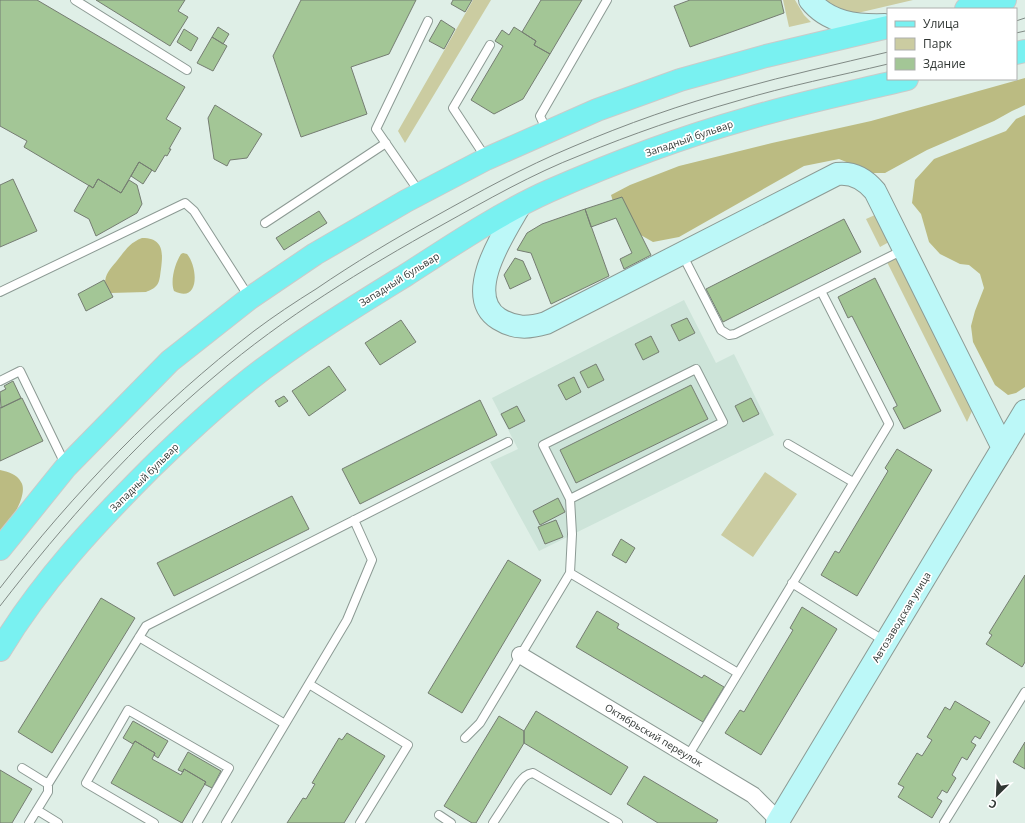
<svg xmlns="http://www.w3.org/2000/svg" width="1025" height="823" font-family="'Open Sans',sans-serif">
<style>
.built{fill:#cde4d9}
.green{fill:#cbcca1}
.forest{fill:#bbbb82}
.building{fill:#a3c696;stroke:#757d72}
.lines{fill:none;stroke-linecap:round;stroke-linejoin:round}
.lane-casing{stroke:#8c9a94;stroke-width:10}
.street-casing{stroke:#8c9a94;stroke-width:18}
.secondary-casing{stroke:#8c9a94;stroke-width:24}
.primary-casing{stroke:#c9cbca;stroke-width:24}
.lane{stroke:#fff;stroke-width:8}
.street{stroke:#fff;stroke-width:16}
.secondary{stroke:#bcf8f8;stroke-width:22}
.primary{stroke:#79f1f1;stroke-width:22}
.tram{stroke:#808a85;stroke-width:1}
.labels{text-anchor:middle;dominant-baseline:central;stroke-width:3.5;stroke-linejoin:round;paint-order:stroke}
.street-label{font-size:10px;fill:#313734;stroke:#fff}
</style>
<rect width="100%" height="100%" fill="#dfefe7"/>
<path class="built" d="M684,300L716,363L734,354L774,435L539,551L490,462L518,449L492,398Z"/>
<path class="green" d="M473,0H491L405,143L398,131Z
M783,0H795L804,15L811,22L789,27Z
M821,0H913L849,15Z
M875,215L889,242L880,247L866,219Z
M896,258L972,411L967,422L887,262Z
M765,472L797,494L753,557L721,535Z"/>
<path class="forest" d="M1025,78V105L1012,111L994,121L927,150L885,173H873L839,159L804,166L679,237L653,242L632,230L616,211L611,195L630,185L679,166L772,143L871,121Z
M1025,115V387L1016,393L1008,395L995,385L973,342L971,326L975,311L984,288L980,274L969,265L960,264L940,254L929,242L921,214L912,203L915,180L934,159L1006,131L1016,119Z
M142,238C164,238 163,253 161,269C160,275 160,281 157,285C154,289 150,290 146,292L110,293L105,284C105,274 110,269 116,262C125,251 129,243 142,238Z
M183,253L187,254C198,267 200,304 174,291C170,281 175,263 181,254Z
M0,470C8,472 17,474 21,482C29,494 10,524 0,531Z"/>
<path class="building" d="M0,0H37L185,87L166,119L181,128L169,149H171L167,156L165,155L155,172L139,162L121,193L98,179L93,188L24,147L27,141L0,126Z
M96,0H185L178,11L188,17L170,46Z
M301,0H416L389,54L351,67L367,114L301,137L273,56Z
M453,0H472L465,12L451,4Z
M541,0H582L550,54L534,45L536,41L522,32Z
M690,0H781L784,13L690,47L674,6Z
M441,20L455,29L444,49L429,41Z
M218,27L229,34L223,44L212,37Z
M514,27L536,41L534,45L550,54L523,99L494,114L471,100L503,46L495,41L502,30L509,35Z
M184,29L198,38L191,51L177,42Z
M212,37L227,46L213,71L197,63Z
M215,105L262,134L247,158L230,160L227,166L214,159L208,118Z
M139,162L152,170L143,184L131,176Z
M13,179L37,231L0,247V185Z
M98,179L121,193L129,180L137,185L142,204L137,213L96,236L89,219L74,211L89,185L93,188Z
M622,197L651,255L624,269L620,259L632,253L616,218L591,227L585,209Z
M585,209L609,276L551,304L531,253L517,250L527,233L542,224Z
M319,211L327,223L284,250L276,238Z
M844,219L861,252L723,322L706,289Z
M515,258L523,261L531,279L510,289L504,275Z
M875,278L941,411L904,429L893,408L897,406V405L852,316L848,318L838,297Z
M104,280L113,297L86,311L78,294Z
M687,318L695,333L679,341L671,325Z
M401,320L416,342L380,365L365,343Z
M651,336L659,352L643,360L635,344Z
M596,364L604,380L588,388L580,372Z
M329,366L346,390L309,416L292,391Z
M574,377L581,392L566,400L558,385Z
M13,381L21,398L1,408L0,392L6,389L4,386Z
M691,385L708,419L576,483L560,450Z
M284,396L288,401L279,407L275,401Z
M22,398L43,441L0,461V408Z
M751,398L759,414L743,422L735,406Z
M480,400L497,435L360,504L342,469Z
M517,406L525,421L509,429L501,414Z
M897,449L932,470L857,596L821,575L835,551L839,553L888,471L885,468Z
M292,496L309,529L174,596L157,563Z
M558,498L565,512L540,525L533,511Z
M556,520L563,537L545,544L538,527Z
M621,539L635,548L626,563L612,555Z
M508,560L541,580L462,713L428,693Z
M1025,575V662L1022,667L986,644L992,635L989,633Z
M101,598L135,618L52,753L18,732Z
M802,607L837,629L761,755L725,733L740,710L744,712L793,630L790,628Z
M597,611L619,624L617,628L702,678L704,675L724,687L703,722L576,647Z
M955,701L990,722L980,739L975,736L971,742L976,745L967,760L962,757L952,775L956,778L947,793L942,790L940,794L937,798L942,801L932,818L898,797L904,787L898,784L917,753L922,756L932,740L927,737L945,707L950,710Z
M536,711L628,767L611,795L524,743V731Z
M499,716L524,731V743L476,823H472L444,806Z
M133,721L168,741L158,758L154,755L155,753L135,741L133,744L123,738Z
M347,733L385,756L344,823H287L303,798L306,799L315,784L312,783L339,738L342,740Z
M135,741L155,753L152,759L181,775L184,769L206,782L182,823L111,783Z
M1025,742V769L1013,762Z
M188,752L221,771L212,788L204,784L206,782L184,769L183,772L178,770Z
M0,770L32,789L12,823H0Z
M644,776L718,820L716,823H658L627,804Z"/>
<g class="lines">
<defs>
<path id="lane" d="M75,0L187,70
M547,131L540,116L607,0
M486,158L453,108L490,45
M420,193L376,129L428,21
M265,223L386,143
M682,254L721,330L729,335L735,334L903,250
M0,292L185,203L194,211L249,297
M0,381L20,371L66,466
M788,444L853,482
M570,499L723,422L696,369L543,445L570,499L572,534L570,573
M792,583L886,642
M139,637L285,724
M309,684L408,745L360,823
M465,738L480,723L570,573L738,673
M688,756L889,424L821,291
M22,768L48,784
M37,810L58,823
M439,815L451,823
M29,823L48,792V784L146,626L508,442
M154,823L86,783L128,710L229,768L197,823
M226,823L347,620L372,560L354,520
M493,823L519,783C523,778 526,774 533,773L618,823
M944,823L1025,692"/>
<path id="street" d="M520,655L753,795L781,823"/>
<path id="secondary" d="M810,0C828,23 857,26 885,25
M519,207C504,233 462,296 499,319C515,329 529,328 546,323L837,174C853,172 865,179 875,191L1003,448
M777,823L1025,411"/>
<path id="primary" d="M966,9L1005,0
M1016,53L1025,51
M0,549L66,467L170,361L250,298L315,254L406,201L486,159L597,110L680,80L766,56L888,27
M0,650C41,582 95,524 151,468C192,428 234,389 281,356C321,327 364,301 406,275C451,246 500,213 549,191C613,163 679,138 746,119C799,103 853,92 907,79"/>
</defs>
<use href="#lane" class="lane-casing"/>
<use href="#street" class="street-casing"/>
<use href="#secondary" class="secondary-casing"/>
<use href="#primary" class="primary-casing"/>
<use href="#lane" class="lane"/>
<use href="#street" class="street"/>
<use href="#secondary" class="secondary"/>
<use href="#primary" class="primary"/>
<path class="tram" d="M1016,21L1025,18
M1016,33L1025,31
M0,588C74,492 158,405 254,331C274,316 295,302 316,289C354,263 394,239 434,217C479,192 524,167 572,147C626,124 682,104 738,89C788,75 838,64 888,52
M0,606C64,523 135,443 215,376C284,317 363,269 442,225C487,200 532,174 581,155C632,134 684,116 737,101C787,86 838,76 888,64"/>
</g>
<g class="labels">
<g class="street-label">
<text transform="translate(689 138) rotate(-19)">Западный бульвар</text>
<text transform="translate(399 279) rotate(-32)">Западный бульвар</text>
<text transform="translate(144 477) rotate(-45)">Западный бульвар</text>
<text transform="translate(901 617) rotate(-59)">Автозаводская улица</text>
<text transform="translate(654 735) rotate(31)">Октябрьский переулок</text>
</g>
</g>
<rect x="887" y="8" width="130" height="72" fill="#ffffff" stroke="#adafae"/>
<rect x="895" y="21" width="20" height="6" fill="#79f1f1" stroke="#adafae"/>
<text x="923" y="28" font-size="12" fill="#313734">Улица</text>
<rect x="895" y="38" width="20" height="12" fill="#cbcca1" stroke="#adafae"/>
<text x="923" y="48" font-size="12" fill="#313734">Парк</text>
<rect x="895" y="58" width="20" height="12" fill="#a3c696" stroke="#adafae"/>
<text x="923" y="68" font-size="12" fill="#313734">Здание</text>
<g transform="translate(997 795) rotate(204)" stroke="#ffffff" stroke-width="3" paint-order="stroke">
<path d="M0-3L7 15L0 10L-7 15Z" fill="#313734"/>
<text y="-6" font-size="11" font-weight="bold" text-anchor="middle" fill="#313734">С</text>
</g>
</svg>
